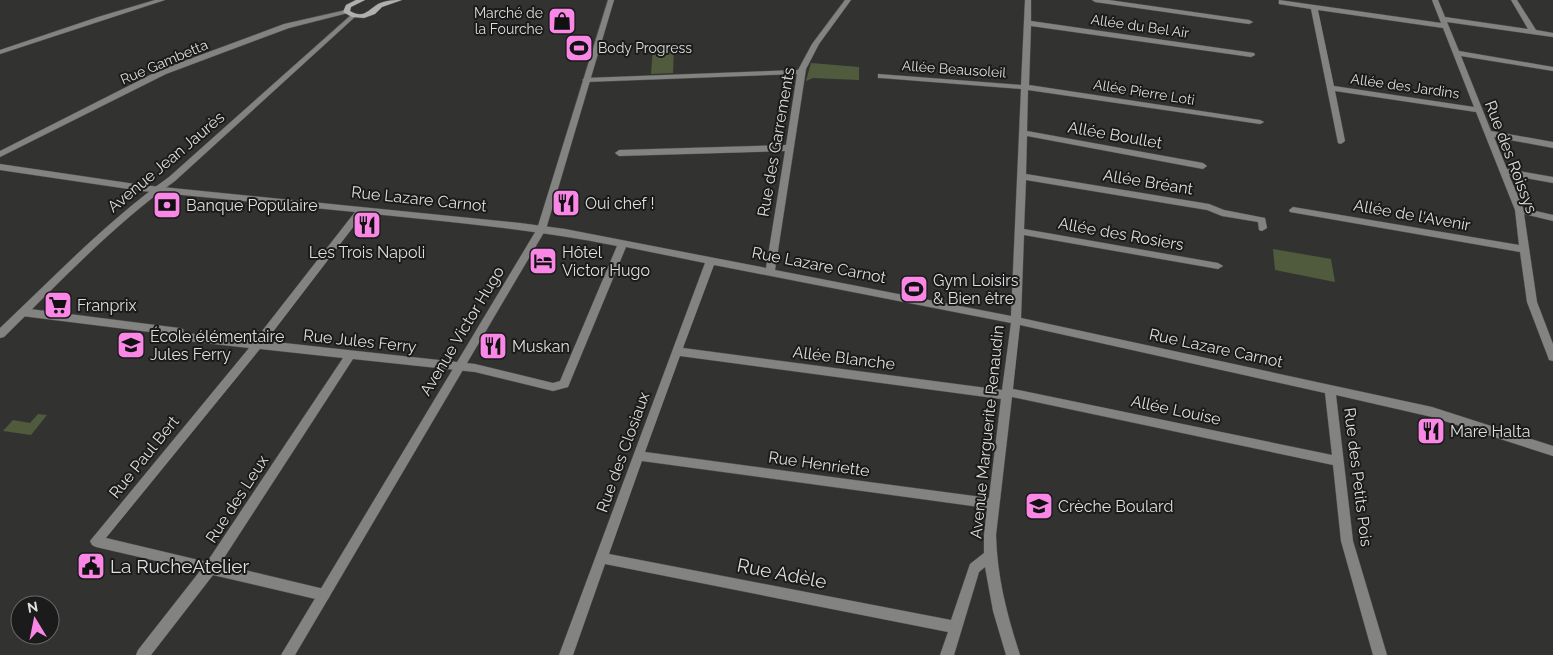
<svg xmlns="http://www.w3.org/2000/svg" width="1553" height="655" font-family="Raleway,sans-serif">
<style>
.green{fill:#505b3d}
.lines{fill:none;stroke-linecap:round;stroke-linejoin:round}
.minor-casing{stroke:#4e4e4c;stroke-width:1}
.tertiary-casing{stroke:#4e4e4c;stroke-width:1}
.secondary-casing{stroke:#4e4e4c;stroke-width:1}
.minor{fill:#838382;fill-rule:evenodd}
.tertiary{fill:#838382;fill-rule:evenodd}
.secondary{fill:#b0b1af;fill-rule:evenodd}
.labels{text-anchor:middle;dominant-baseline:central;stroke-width:4;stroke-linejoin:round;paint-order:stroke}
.far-poi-label{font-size:14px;fill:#dededc;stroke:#1a1b1a;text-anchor:end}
.far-street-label{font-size:14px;fill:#dededc;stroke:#1a1b1a}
.street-label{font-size:16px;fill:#dededc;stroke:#1a1b1a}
.poi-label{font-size:16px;fill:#dededc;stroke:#1a1b1a;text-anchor:start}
.near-poi-label{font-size:19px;fill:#dededc;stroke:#1a1b1a;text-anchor:start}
.near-street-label{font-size:19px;fill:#dededc;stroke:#1a1b1a}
</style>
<rect width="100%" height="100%" fill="#323331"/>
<path class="green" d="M674,48L673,73L651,74L653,49Z
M811,63L859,67V80L813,78L806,81Z
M1273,249L1331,259L1335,282L1275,270Z
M38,414L47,415L31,435L3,431L13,420L30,423Z"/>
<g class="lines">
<defs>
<path id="minor" d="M155,0H165L0,54V50L98,17Z
M845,0H851L819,44L806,69L775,270L1011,316L1021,89L881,78H878V74L1021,85L1025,0H1031V21L1254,53L1255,55L1251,57L1031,26L1029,85L1260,120L1264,122L1260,124L1028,90L1027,131L1203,163L1207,166L1203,169L1027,136L1026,174L1209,204L1224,210L1265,218L1267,228L1262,231L1259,230L1258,222L1222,216L1207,210L1026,180L1024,229L1218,263L1223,266L1218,269L1024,235L1021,318L1432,407L1553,446V456L1432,417L1336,395L1353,541L1387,655H1373L1341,541L1333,465L1012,397L996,535C997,577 1007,615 1020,655H1006L993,611L985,567L979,572L954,655H940L948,632L605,564L573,655H559L705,263L626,247L568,387L553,391L475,372L353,359L220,564L324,589L328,591L330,595L328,599L324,601L213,575L151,655H136L138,650L200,571L96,547L92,545L90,541L249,348L179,340L175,339L174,335L22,316L17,312L22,308L179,328L183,329L184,333L255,340L355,212L142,191L0,170V164L142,185L520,223L565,229L766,268L785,151L619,156L615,153L619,150L786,145L797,74L586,82L582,80L586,78L798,70L812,44ZM364,213C449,222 534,229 617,246L560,381L553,383L475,364L266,341ZM714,265L1011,323L1002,390L683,348ZM1020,325L1325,393L1332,455L1013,389ZM260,349L343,358L207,562L106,538ZM680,356L1001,399L989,498L645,452ZM642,461L987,508L984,535V553L970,564L951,620L609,554Z
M1092,0H1109L1249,20L1253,22L1249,24L1095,2Z
M1279,0L1441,23L1432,0H1438L1445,17L1528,29L1511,0H1517L1536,30L1553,33V37L1447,22L1459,51L1553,67V71L1461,56L1491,131L1553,142V148L1494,137L1507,169L1553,177V183L1509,175L1523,208L1553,215V221L1524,214L1537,302L1553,344V361L1549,360L1548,357L1527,302L1520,252L1290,212L1289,210L1293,207L1519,245L1515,210L1476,112L1335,91L1345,141L1341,144L1338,143L1311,9L1279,4ZM1318,10L1443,28L1474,107L1334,86Z
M346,10L349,12L348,13L289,28L166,74L0,157V151L160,70L284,24Z"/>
<path id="tertiary" d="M608,0H614L546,229L295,655H281L537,229Z
M351,15L356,16L175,181C112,226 59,283 4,337L0,338V328C55,276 107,221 169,177Z"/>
<path id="secondary" d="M356,0H365L351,7L350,11C364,19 368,10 378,4C386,0 395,0 402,0L382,7L375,14L364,18L352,17L343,12L346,5Z"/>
</defs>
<use href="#minor" class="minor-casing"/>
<use href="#tertiary" class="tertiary-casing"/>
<use href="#secondary" class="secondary-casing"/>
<use href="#minor" class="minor"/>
<use href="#tertiary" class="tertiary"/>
<use href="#secondary" class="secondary"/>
</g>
<defs>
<symbol id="shop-square" viewBox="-11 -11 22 22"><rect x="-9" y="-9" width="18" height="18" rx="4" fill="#fa87e6" stroke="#1a1b1a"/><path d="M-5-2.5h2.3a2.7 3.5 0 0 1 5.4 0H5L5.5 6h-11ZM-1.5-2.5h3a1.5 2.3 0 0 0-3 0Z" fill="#111"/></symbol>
<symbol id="stadium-square" viewBox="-11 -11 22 22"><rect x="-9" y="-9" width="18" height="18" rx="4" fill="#fa87e6" stroke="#1a1b1a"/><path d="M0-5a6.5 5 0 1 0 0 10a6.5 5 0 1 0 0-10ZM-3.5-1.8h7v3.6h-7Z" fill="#111"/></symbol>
<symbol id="restaurant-square" viewBox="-11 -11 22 22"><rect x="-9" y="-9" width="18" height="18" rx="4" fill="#fa87e6" stroke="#1a1b1a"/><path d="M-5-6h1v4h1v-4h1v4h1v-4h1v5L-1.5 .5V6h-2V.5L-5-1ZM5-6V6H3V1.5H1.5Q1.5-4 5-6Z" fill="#111"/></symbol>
<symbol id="bank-square" viewBox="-11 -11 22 22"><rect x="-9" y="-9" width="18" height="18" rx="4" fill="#fa87e6" stroke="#1a1b1a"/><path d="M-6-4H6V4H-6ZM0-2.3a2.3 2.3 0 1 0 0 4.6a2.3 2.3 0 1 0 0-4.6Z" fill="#111"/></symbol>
<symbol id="hotel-square" viewBox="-11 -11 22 22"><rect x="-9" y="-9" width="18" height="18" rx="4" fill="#fa87e6" stroke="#1a1b1a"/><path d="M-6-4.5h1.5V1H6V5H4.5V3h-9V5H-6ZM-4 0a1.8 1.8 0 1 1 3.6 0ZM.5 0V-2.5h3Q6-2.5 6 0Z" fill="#111"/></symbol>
<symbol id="supermarket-square" viewBox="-11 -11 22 22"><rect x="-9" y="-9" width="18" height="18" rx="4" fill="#fa87e6" stroke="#1a1b1a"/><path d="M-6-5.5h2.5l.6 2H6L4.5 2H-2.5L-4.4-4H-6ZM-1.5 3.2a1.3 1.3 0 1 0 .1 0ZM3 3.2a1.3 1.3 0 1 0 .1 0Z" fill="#111"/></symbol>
<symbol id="school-square" viewBox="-11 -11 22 22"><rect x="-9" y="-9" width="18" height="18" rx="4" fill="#fa87e6" stroke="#1a1b1a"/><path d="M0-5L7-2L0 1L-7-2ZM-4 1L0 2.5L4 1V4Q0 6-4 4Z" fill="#111"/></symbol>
<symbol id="civic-square" viewBox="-11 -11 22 22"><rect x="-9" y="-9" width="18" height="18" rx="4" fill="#fa87e6" stroke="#1a1b1a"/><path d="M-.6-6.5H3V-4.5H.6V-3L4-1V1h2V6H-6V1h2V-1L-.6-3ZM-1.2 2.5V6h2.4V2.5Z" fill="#111"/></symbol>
</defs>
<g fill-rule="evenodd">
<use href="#shop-square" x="546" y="5" width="32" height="32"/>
<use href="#stadium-square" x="563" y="32" width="32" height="32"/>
<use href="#restaurant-square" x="550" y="187" width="32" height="32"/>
<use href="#bank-square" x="151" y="189" width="32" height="32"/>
<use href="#restaurant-square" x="351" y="209" width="32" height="32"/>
<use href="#hotel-square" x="527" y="245" width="32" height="32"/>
<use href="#stadium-square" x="898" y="273" width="32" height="32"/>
<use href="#supermarket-square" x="42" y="289" width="32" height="32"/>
<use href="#school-square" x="115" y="329" width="32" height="32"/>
<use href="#restaurant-square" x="477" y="330" width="32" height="32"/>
<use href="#restaurant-square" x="1415" y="415" width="32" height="32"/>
<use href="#school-square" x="1023" y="490" width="32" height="32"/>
<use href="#civic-square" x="75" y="550" width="32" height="32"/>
</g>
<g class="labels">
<g class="far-poi-label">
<text x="543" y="13">Marché de<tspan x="543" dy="16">la Fourche</tspan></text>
<text x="598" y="48" text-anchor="start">Body Progress</text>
</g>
<g class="far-street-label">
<text transform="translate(1140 26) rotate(8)">Allée du Bel Air</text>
<text transform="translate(164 62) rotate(-23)">Rue Gambetta</text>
<text transform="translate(954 69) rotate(4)">Allée Beausoleil</text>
<text transform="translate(1405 86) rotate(8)">Allée des Jardins</text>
<text transform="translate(1144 92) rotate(9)">Allée Pierre Loti</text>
</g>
<g class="street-label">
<text transform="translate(1115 135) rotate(10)">Allée Boullet</text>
<text transform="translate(776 142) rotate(-80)">Rue des Garrements</text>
<text transform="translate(1511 157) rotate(69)">Rue des Roissys</text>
<text transform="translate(166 162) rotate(-40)">Avenue Jean Jaurès</text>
<text transform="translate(1148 182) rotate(9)">Allée Bréant</text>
<text transform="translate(419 199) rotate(6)">Rue Lazare Carnot</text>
<text transform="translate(1412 215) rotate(10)">Allée de l'Avenir</text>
<text transform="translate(1121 234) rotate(10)">Allée des Rosiers</text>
<text transform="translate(819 265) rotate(11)">Rue Lazare Carnot</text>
<text transform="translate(462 331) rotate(-59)">Avenue Victor Hugo</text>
<text transform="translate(360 341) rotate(6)">Rue Jules Ferry</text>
<text transform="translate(1216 348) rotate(12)">Rue Lazare Carnot</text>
<text transform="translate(844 358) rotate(7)">Allée Blanche</text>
<text transform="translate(1176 410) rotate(12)">Allée Louise</text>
<text transform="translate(987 432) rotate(-84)">Avenue Marguerite Renaudin</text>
<text transform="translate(623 452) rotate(-70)">Rue des Closiaux</text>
<text transform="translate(144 457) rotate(-51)">Rue Paul Bert</text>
<text transform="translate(819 464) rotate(8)">Rue Henriette</text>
<text transform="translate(1358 477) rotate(83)">Rue des Petits Pois</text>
<text transform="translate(237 499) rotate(-57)">Rue des Leux</text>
</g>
<g class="poi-label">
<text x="585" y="203">Oui chef !</text>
<text x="186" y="205">Banque Populaire</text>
<text x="367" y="252" text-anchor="middle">Les Trois Napoli</text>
<text x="562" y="252">Hôtel<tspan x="562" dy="18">Victor Hugo</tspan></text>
<text x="933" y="280">Gym Loisirs<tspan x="933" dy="18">&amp; Bien être</tspan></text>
<text x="77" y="305">Franprix</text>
<text x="150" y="336">École élémentaire<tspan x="150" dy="18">Jules Ferry</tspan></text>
<text x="512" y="346">Muskan</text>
<text x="1450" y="431">Mare Halta</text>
<text x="1058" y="506">Crèche Boulard</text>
</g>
<g class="near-poi-label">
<text x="110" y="566">La RucheAtelier</text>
</g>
<g class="near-street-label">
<text transform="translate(782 573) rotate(11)">Rue Adèle</text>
</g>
</g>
<g transform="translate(35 620) rotate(350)"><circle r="24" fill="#1a1b1a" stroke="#686968"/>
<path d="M0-4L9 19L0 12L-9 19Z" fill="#fa87e6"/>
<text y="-8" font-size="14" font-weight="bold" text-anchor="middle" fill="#dededc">N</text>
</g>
</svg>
